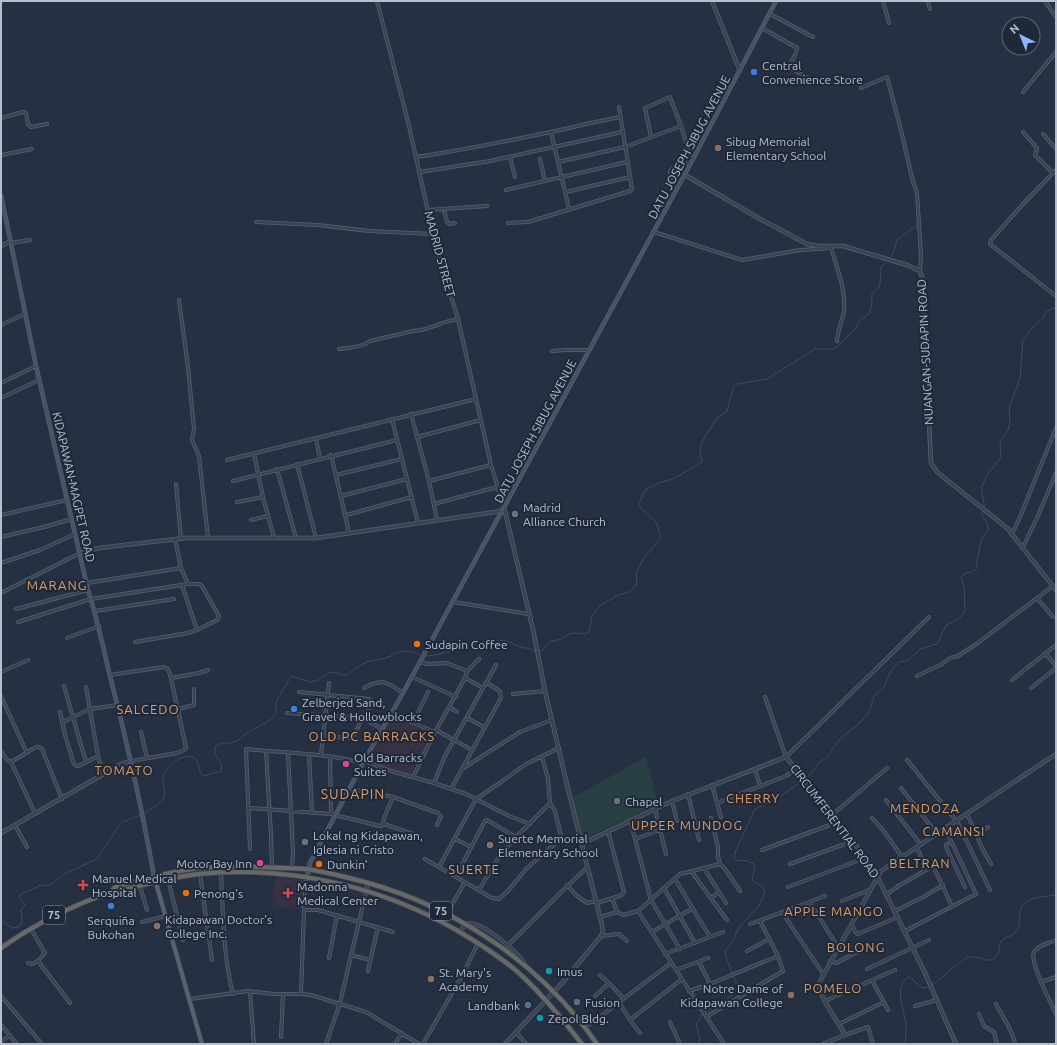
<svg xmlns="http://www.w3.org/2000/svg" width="1057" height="1045" font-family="Ubuntu,sans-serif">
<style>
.medical{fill:#353244}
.green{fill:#284044}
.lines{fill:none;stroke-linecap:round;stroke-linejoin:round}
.stream{stroke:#384b6b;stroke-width:1}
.minor-casing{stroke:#586170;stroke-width:4}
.tertiary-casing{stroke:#586170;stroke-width:4.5}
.secondary-casing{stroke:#586170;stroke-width:4.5}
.primary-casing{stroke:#444c5c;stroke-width:5}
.trunk-casing{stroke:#454e5d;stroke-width:5.5}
.minor{stroke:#3a4353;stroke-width:2.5}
.tertiary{stroke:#3a4353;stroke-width:3}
.secondary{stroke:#485266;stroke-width:3}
.primary{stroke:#586273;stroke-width:3.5}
.trunk{stroke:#686865;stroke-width:4}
.shop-dot{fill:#3f7fe0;stroke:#1f2838;stroke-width:1.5}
.education-dot{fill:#8d6e63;stroke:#1f2838;stroke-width:1.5}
.worship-dot{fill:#6b7280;stroke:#1f2838;stroke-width:1.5}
.food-dot{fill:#e8710a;stroke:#1f2838;stroke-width:1.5}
.hotel-dot{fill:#d1479c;stroke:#1f2838;stroke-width:1.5}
.health-dot{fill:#e0444e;stroke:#1f2838;stroke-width:1.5}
.culture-dot{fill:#0f9aa8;stroke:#1f2838;stroke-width:1.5}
.service-dot{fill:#5c6f8a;stroke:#1f2838;stroke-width:1.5}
.labels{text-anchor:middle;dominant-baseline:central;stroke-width:4;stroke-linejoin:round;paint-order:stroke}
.shield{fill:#1f2838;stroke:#8992a0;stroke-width:1}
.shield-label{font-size:11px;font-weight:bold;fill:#b7bfcd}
.poi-label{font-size:12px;fill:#b7bfcd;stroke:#1f2838;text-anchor:start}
.street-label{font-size:12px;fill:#b7bfcd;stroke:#1f2838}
.neighbourhood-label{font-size:13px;letter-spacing:1px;fill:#db9d64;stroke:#1f2838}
.quarter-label{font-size:14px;letter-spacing:1px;fill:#db9d64;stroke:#1f2838}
</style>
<rect width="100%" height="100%" fill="#253143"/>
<path class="medical" d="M393,716L434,732L410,775L369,762Z
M275,877L304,880L302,909L272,907Z"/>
<path class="green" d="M646,757L658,805L583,839L572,798Z"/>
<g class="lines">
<path class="stream" d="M890,258L894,251L897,240L917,225
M984,507V503L982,492V486L989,472L1000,459L1001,456L1000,442L1008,430L1010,423L1009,408L1020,379L1023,340L1032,328L1042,319L1046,312L1056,307
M539,651L543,650L550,642L561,639L569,634L573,633L585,634L589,632L592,616L601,605L618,595L629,592L635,587L637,583L636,573L639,567L644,558L660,539V533L656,522L640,507L639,503L645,490L658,483L673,479L702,462L700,449L703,440L717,418L727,411L733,388L737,384L767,379L815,349H833L836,348L856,328L860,320L870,313L872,300V293L879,287L881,278L880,270L881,267L888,261
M426,656C452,655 481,636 507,641C511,642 514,645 518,646C524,649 529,647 535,651
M806,779L820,762L828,756L841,738L855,727L868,714L870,709L874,696L884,687L889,674L893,668L900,662L909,660L920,649L937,644L946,625L959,619L965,611L964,588L961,577C966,571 973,574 977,568V560L981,541L988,530V525L982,515V510
M145,813C151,809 159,805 163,799C167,793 162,785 163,778C165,768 183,751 194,758C201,763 197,772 204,776L221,771L222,766L215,754V747L222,743H231L237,741L247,733L272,719L276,713V702L291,676L310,682L318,680L329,673L335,672L342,675H346L366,662L386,658L402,651L413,652L420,655
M1,920L12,928L19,927L22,921L21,910L25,905L19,897L20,895L41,885L49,886L64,874L97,859L119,826L123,822L140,815
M706,1012C716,1003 732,1000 738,987L727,960L725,951L734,939L736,933L741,925L758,907L765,893L762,886L753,881C751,875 756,871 754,864L747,861L736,860L734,857L736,850L755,809L773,801L803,781
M698,1044L700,1039L696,1024L703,1014
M905,1044C905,1038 907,1032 906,1025C905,1010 892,988 909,977L911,978L922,988C936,988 952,965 967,958C980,953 987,966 996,957C1000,952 998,948 1000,943C1003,937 1011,937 1015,933C1021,926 1018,920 1020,912C1023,896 1044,897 1056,895"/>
<defs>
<path id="minor" d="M377,1L409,126L435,243L458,319L491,465L504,507
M883,1L889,23
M928,1L930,9
M1045,1L1056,17
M770,14L813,37
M762,28L797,48C797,55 790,61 790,68L814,81
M861,88L887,77L901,130L912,178L917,193L921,256L920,271
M1023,92L1056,52
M1,118L23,112L26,113L28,124L31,127L47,124
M551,132L569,209
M1023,132L1036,147L1037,149L1035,155L1053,173
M1043,134L1056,149
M651,137L645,108L670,97L681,126L692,161
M1,155L32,149
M416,157C461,151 506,141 551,132C575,127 597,121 620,117
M510,157L515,177
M540,159L545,181
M558,162L625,147L681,126
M1056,170L1023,204L991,240L990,244L1056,296
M420,172L490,161L622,132
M678,187L670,174V171C675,165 683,164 691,163
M506,190L627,162
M566,192L630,177
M444,209L447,222L450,224L455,223
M428,210L487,206
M256,222L318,225L369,231L433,234
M508,223L528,222L630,191L632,189L619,107
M654,232L742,260L801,250L831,248
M11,243L30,240
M831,248C837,268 846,289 844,311C842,322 838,329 837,341
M179,300L188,367L194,429L192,440L199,456L208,538
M1,325L25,314
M339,349C350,348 362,347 370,341L413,331C429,331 442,321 458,319
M552,351L567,350H589
M1,383L36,366
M1,398L39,380
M411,414L429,481L437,520
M392,419L418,523
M417,437L481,420
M316,438L320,459
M254,454L263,497L274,538
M331,455L349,532
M227,460L476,399
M297,464L316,538
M277,469L296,538
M336,475L402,459
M233,481L397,440
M429,481L491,465
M176,484L181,539
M341,496L407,479
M237,502L263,497
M434,504L497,487
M1,515L67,500
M346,515L412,497
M251,520L268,516
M1012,534L1020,517L1056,428
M1,537L44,527L72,519
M175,539L181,568L188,584
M1023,547L1037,518L1056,473
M1,563L40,550L75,534
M87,583L181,568
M1,593L80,553
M1037,598L1053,617
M453,602L529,614
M16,609L88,590
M95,611L174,599
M18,622L91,599L188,584H199L202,586L219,616L217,620L197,630L182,585
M67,638L99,626
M135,642L188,633L197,630
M1045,653L1056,666
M420,662L428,664L447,663L467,671
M1,672L28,660
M110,675L164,667L168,669L171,678L186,748L184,750L177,753L131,761
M917,676L942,664L950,658L958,656L978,643L1053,586
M412,677L456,697
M171,678L199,673L208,670
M465,678L483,688
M1012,680L1056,645
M64,686L86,762
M86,687L98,756L103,774
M364,688C383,678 387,682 403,693
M1031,688L1056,668
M299,692L369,699L372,701V705L362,718L355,734L350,738L323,736
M513,694L545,691
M1,696L27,753
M765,697L786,757L929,617
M449,707L457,712
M178,709L194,705V689
M60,712L65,735L74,764L77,766H79L98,756
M287,713L362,718L382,729
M392,714L435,732
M467,718L484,727
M63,722L90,709L118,705
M413,723L428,692
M436,730L472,750
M141,732L147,758
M1,751L7,760L11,762L35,813
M266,751L271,835L272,867
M288,753L293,853L292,868
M309,754L312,812
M321,755L329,683
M330,756L331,814
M907,760L958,823L990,890
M364,761L394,772L434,783L445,756L496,665
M11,762L36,747H39L42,749L62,799
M462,769L520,732L552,720
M755,769L760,786
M413,777L435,732L465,678L467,671L479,659
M434,783L466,794L509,816L530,824
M712,785L721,817
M901,788L937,834
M350,789L393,797L438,813L441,817L437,825
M451,789L501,698L500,691L487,683
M688,794L699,840
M886,800L921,845
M672,801L677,821
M550,803L555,811L562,840
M717,803L786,776L796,769
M249,808L331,814L380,826L383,825L384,818L393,797
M655,809L666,854
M967,814L983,850L991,864
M832,815L887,768
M711,818L718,847V856L720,864L725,869L740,891
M872,818L883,830L902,857
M630,820L651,900L680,949
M384,824L413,834
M15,825L27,847
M976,834L988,827
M455,839L471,847
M636,839L661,829
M951,842L946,845V847L965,887
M917,848L927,869
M250,849L246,749C285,753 325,753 363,763
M762,850L838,822
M425,859L492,898L499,899L508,891L526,869L556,843L566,839L581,841
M790,864L853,841
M439,867L476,799L504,780L526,764L559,748
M704,868L719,892L711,898
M691,871L727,920
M221,872C223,912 223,956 233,994
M200,874L212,960
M456,876L485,821L487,820L516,837
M168,879L183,940
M675,879L710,937
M567,885L577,896L587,903L596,901
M140,886L147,910
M788,887L865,858
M664,888L695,943
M479,890L500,855L516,837L550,803L548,779L542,757
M719,892L726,903
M887,894L900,885L933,866L952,906
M612,898L617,912
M842,901L869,890
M597,903L622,895L624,892L608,831
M810,903L838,947
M304,910H318L393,932
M638,911L724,1044
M895,911L925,896L943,885
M782,912L823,974
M600,917L617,912L623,915L638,911L680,874L720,864
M142,922L166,916
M442,922L465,882
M750,924L825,896
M851,924L856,933L858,934L898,917
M905,931L976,894L945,828
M460,932L466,924C469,923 472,923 475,924C489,928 518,952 525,964
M652,932L693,908
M601,936L619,934L627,941
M1056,940C1049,943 1038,945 1034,952C1029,962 1051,1003 1056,1014
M508,945C535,920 559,892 587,868
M747,951L769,939
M665,954L723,932
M351,955L370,960
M329,958L337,915
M38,961L70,1003
M830,961L836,963L869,946
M699,962L710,984
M28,963L32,964L38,961L45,953L31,929
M867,969L929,940
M676,970L708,958
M368,971L378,927
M600,975L609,983
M872,980L888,1010
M1041,982L1056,977
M250,991L254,1044
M689,991L710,984L778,956
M301,994L311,995L366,1012L419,1044
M1,996L42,1044
M595,996L609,983L623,998
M190,999L248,991L274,994H301L304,910L306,878
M825,1001L895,970
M619,1002L630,1020L682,979
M996,1004C1002,1017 1013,1029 1015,1044
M915,1006L937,1000
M979,1014L984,1026L994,1032L997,1044
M706,1017L783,971L778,956L760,921
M630,1020L640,1033
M670,1022L680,1044
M839,1024L884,1002
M1,1025L17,1044
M585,1028L671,963
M516,1032L526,1044
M845,1035L868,1027L873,1044
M281,1037L283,994
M1,1042L10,1035
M326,1044L340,1003L368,883
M395,1044L402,1033
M423,1044L462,976L478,943"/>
<path id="tertiary" d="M712,1L740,71
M685,175L760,219L807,244L817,246H843L907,265L920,271L922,277L923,298L931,463L937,472L1007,528L1056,590
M1,246L11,241
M504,507L534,634L545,691L569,793L602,925L603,932L601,936L563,982L505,1044
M80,553L99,548L185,538H316L502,511
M1,833L121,764L131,761
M581,841L590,840L672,801L786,757L853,841L877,876L925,973L956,1044
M823,1044L845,1035C839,1022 817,995 819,983L881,871L1056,754"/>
<path id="secondary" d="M1,195L36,366L88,590C97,618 103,647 110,676C127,742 142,809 154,876
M307,877L310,863L364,761L403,693L692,161L776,1"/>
<path id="primary" d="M154,876L202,1044"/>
<path id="trunk" d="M111,892L115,887C143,879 169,872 198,868C219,866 240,866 261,867C276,868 292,868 307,869C320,871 333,874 345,877C446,900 538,959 597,1044
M1,948C35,924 71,906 111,892H117C148,883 179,875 211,873C297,867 384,888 458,931C480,944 501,957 520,974C543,995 563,1020 582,1044"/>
</defs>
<use href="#minor" class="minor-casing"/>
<use href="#tertiary" class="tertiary-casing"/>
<use href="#secondary" class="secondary-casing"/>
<use href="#primary" class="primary-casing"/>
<use href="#trunk" class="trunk-casing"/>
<use href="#minor" class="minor"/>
<use href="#tertiary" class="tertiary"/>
<use href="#secondary" class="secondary"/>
<use href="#primary" class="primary"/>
<use href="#trunk" class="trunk"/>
</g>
<g class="shop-dot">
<circle cx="754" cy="72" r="4"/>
<circle cx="294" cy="709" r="4"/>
<circle cx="111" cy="906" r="4"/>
</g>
<g class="education-dot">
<circle cx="718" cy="148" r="4"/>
<circle cx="490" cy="845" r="4"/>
<circle cx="157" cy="926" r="4"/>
<circle cx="431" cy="979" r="4"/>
<circle cx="791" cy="995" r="4"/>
</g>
<g class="worship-dot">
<circle cx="515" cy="514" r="4"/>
<circle cx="617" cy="801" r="4"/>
<circle cx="305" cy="842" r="4"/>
</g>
<g class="food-dot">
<circle cx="417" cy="644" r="4"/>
<circle cx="319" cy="864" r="4"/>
<circle cx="186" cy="893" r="4"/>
</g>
<g class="hotel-dot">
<circle cx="346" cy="764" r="4"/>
<circle cx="260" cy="863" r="4"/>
</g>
<g class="health-dot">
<path d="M81 879h4v4h4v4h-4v4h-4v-4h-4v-4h4z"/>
<path d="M286 887h4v4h4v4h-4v4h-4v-4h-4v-4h4z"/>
</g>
<g class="culture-dot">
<circle cx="549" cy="971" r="4"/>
<circle cx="540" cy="1018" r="4"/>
</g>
<g class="service-dot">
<circle cx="577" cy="1002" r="4"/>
<circle cx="528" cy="1005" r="4"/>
</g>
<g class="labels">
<g class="shield">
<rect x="430" y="902" width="22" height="18" rx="3"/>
<rect x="43" y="906" width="22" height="18" rx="3"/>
</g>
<g class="shield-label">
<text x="441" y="911">75</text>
<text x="54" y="915">75</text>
</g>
<g class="poi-label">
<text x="762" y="65">Central<tspan x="762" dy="14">Convenience Store</tspan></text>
<text x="726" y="141">Sibug Memorial<tspan x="726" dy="14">Elementary School</tspan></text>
<text x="523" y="507">Madrid<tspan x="523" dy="14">Alliance Church</tspan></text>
<text x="425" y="644">Sudapin Coffee</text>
<text x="302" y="702">Zelberjed Sand,<tspan x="302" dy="14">Gravel &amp; Hollowblocks</tspan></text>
<text x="354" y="757">Old Barracks<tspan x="354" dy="14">Suites</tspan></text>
<text x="625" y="801">Chapel</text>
<text x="313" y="835">Lokal ng Kidapawan,<tspan x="313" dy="14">Iglesia ni Cristo</tspan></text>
<text x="498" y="838">Suerte Memorial<tspan x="498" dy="14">Elementary School</tspan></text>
<text x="252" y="863" text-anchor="end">Motor Bay Inn</text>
<text x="327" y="864">Dunkin'</text>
<text x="92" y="878">Manuel Medical<tspan x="92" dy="14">Hospital</tspan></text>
<text x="297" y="886">Madonna<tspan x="297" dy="14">Medical Center</tspan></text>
<text x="194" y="893">Penong's</text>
<text x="165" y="919">Kidapawan Doctor's<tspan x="165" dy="14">College Inc.</tspan></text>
<text x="111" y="920" text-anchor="middle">Serquiña<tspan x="111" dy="14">Bukohan</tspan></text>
<text x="557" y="971">Imus</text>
<text x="439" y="972">St. Mary's<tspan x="439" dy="14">Academy</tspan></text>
<text x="783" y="988" text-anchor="end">Notre Dame of<tspan x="783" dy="14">Kidapawan College</tspan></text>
<text x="585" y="1002">Fusion</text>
<text x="520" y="1005" text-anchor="end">Landbank</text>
<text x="548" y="1018">Zepol Bldg.</text>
</g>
<g class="street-label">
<text transform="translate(689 147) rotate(-62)">DATU JOSEPH SIBUG AVENUE</text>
<text transform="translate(440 254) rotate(75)">MADRID STREET</text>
<text transform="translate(925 352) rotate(-93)">NUANGAN-SUDAPIN ROAD</text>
<text transform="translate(535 431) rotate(-62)">DATU JOSEPH SIBUG AVENUE</text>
<text transform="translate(74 487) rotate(77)">KIDAPAWAN-MAGPET ROAD</text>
<text transform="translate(835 821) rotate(53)">CIRCUMFERENTIAL ROAD</text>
</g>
<g class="neighbourhood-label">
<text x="57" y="585">MARANG</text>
<text x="148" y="709">SALCEDO</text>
<text x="372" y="736">OLD PC BARRACKS</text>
<text x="124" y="770">TOMATO</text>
<text x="753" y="798">CHERRY</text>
<text x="925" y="808">MENDOZA</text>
<text x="687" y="825">UPPER MUNDOG</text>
<text x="954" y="831">CAMANSI</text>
<text x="920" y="863">BELTRAN</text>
<text x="474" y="869">SUERTE</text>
<text x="834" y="911">APPLE MANGO</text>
<text x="856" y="947">BOLONG</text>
<text x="833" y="988">POMELO</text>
</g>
<g class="quarter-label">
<text x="353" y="794">SUDAPIN</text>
</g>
</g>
<rect width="1057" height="1045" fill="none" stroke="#b7bfcd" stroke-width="4"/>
<g transform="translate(1021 36) rotate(317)"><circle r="19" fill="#1f2838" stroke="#5c6474"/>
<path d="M0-3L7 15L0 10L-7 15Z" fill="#8cb3fc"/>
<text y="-6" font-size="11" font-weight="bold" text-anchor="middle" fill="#b7bfcd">N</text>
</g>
</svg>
